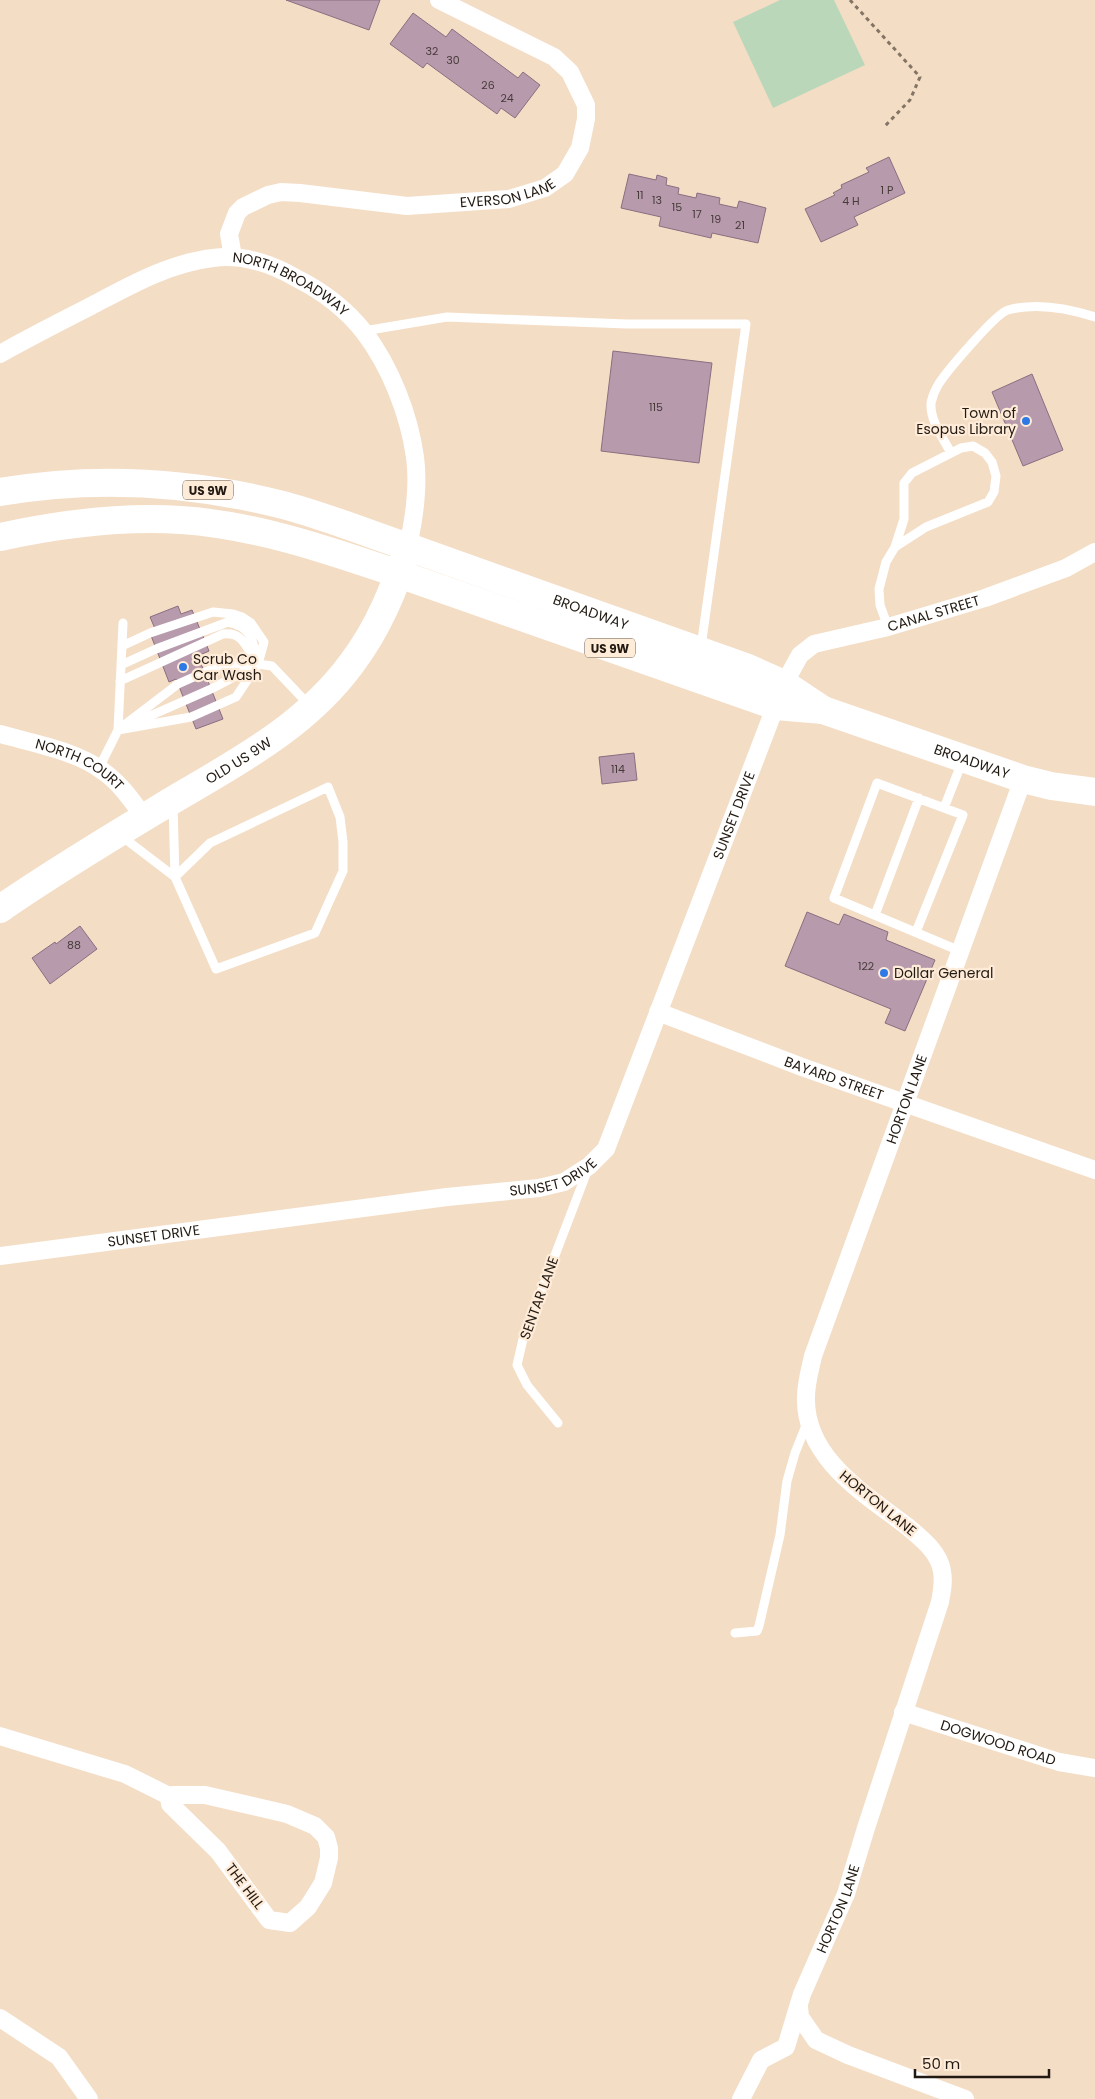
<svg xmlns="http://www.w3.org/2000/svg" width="1095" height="2099" font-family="Poppins,sans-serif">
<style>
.green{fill:#bbd7ba}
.building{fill:#b79bad;stroke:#896f80}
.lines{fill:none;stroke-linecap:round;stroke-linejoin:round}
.path{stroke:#837465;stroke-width:3;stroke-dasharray:4 4;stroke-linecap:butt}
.service{stroke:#fff;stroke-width:9}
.minor{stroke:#fff;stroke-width:18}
.primary{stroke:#fff;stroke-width:28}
.trunk{stroke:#fff;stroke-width:28}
.poi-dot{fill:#2e79e5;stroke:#feebd8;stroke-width:2}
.labels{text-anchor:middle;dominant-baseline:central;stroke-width:4.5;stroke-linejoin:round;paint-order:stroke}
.number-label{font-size:11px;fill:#473a39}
.shield{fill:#feebd8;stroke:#64594d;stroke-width:1}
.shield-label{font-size:12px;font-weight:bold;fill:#221a12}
.street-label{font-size:14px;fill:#221a12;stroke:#feebd8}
.poi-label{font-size:14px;fill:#221a12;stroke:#feebd8;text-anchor:start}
</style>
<rect width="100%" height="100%" fill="#f4ddc5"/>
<path class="green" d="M780,0H834L865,65L773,108L733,22Z"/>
<path class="building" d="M286,0H380L369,30Z
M413,13L446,37L452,29L518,78L523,72L540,85L515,118L501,108L497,114L427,63L423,68L390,44Z
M889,157L905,193L854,217L858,225L821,242L805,209L835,195L833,193L842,188L841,185L869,172L866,168Z
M629,174L656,180L657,175L667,178L666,185L679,188L678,194L696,198L697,193L720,198L719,204L737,208L739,201L766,208L758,243L712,233L711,238L659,226L661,217L621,208Z
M613,351L712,363L699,463L601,451Z
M1032,374L1063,450L1023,466L992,392Z
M178,606L181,614L192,610L205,641L209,651L198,656L223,719L196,729L176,679L169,682L150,633L156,631L150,617Z
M634,753L637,780L602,784L599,757Z
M807,912L839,925L844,914L888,932L886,940L935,960L905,1031L885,1023L891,1009L785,966Z
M80,926L97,949L50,984L32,958L55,942L56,944Z"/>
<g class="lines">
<path class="path" d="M850,0L920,77L910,100L885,126"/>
<path class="service" d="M364,331L447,317L627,324H746L701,647
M951,453C943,438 930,421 931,403C932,398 935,390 938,385C946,372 996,313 1008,310C1037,302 1067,308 1095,317
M888,627L880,605L879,589L886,562L895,547L904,519V483L912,473L961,448L973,446L985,453L992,462L996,476L994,492L988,502L926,527L895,547
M121,665L156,649L228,622C252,627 253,640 257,662
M120,681L223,634C242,632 245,645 255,660
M134,723L211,689L255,666
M119,729L178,684L223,664H258L272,666L310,706
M118,730L191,717L236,697L258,664L264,642L251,623L242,617L233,614L213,612L150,633L122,646
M99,768L118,730L123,623
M173,804L175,877L216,969L315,933L343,871V842L340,817L328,787L210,843L175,877
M120,835L175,877
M875,915L919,798
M916,932L963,815L944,808
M960,951L834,898L877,783L944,808L962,762
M558,1423L527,1385L517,1365L523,1339L588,1169
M735,1633L757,1631L759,1626L780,1535L787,1481L795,1453L807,1423"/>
<g class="minor">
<path id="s1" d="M233,257L229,234L237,213L243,207L268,195L281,192L300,193L407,206L509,199L545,188L565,174L580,148L586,119V105L570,72L554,57L439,0"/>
<path id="s2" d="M0,354C30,337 60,322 91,306C129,286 169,263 213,258C243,254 270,263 296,278C322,291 346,309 364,332C390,366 409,414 415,457C419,487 414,518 408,547"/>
<path id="s3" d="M0,734C32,743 78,751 104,772C121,784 132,801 144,817"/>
<path id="s4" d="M658,1012L802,1067L1095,1170"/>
<path id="s5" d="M0,1256L447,1197L539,1188L564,1182L589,1166L606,1149L784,684L800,655L814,644L888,627L985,598L1066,568L1095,552"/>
<path id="s6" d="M903,1712L1059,1762L1095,1768"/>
<path d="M0,1736L125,1774L169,1796"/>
<path d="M173,1795H205L287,1814L315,1826L326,1837L329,1848V1858L323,1883L308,1907L290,1923L269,1920L218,1851L170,1804L169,1796Z"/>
<path d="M799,2007L800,2017L816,2040L848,2055L965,2099"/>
<path d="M0,2018L59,2057L89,2099"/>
<path id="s7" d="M741,2099L761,2060L786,2047L802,1994L846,1894L866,1828L940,1602C942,1591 944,1582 942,1571C939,1552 922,1539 908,1527C865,1494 804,1458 806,1397C806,1383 810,1370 813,1356L1023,779"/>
</g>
<path class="primary" d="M0,492C94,476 187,481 279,504C323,515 366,533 408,547
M0,537C60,524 120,516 181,520C256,525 328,550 399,574"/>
<g class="trunk">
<path id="s8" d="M399,574L776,706L823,710L1023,779L1051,786L1095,792"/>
<path id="s9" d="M0,909C56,870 115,835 173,800C239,761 306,726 352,663C379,627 394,589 408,547L748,668L784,684L823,710"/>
</g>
</g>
<g class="poi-dot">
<circle cx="1026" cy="421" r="5"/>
<circle cx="183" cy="667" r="5"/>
<circle cx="884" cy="973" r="5"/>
</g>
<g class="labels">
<g class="number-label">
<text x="432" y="51">32</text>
<text x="453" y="60">30</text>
<text x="488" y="85">26</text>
<text x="507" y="98">24</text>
<text x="887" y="190">1 P</text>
<text x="640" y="195">11</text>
<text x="657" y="200">13</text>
<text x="851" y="201">4 H</text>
<text x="677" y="207">15</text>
<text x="697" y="214">17</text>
<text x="716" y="219">19</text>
<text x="740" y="225">21</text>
<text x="656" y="407">115</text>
<text x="618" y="769">114</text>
<text x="74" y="945">88</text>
<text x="866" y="966">122</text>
</g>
<g class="shield">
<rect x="183" y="480.5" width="50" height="19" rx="4"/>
<rect x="585" y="638.5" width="50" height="19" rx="4"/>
</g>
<g class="shield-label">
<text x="208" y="490">US 9W</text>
<text x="610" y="648">US 9W</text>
</g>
<g class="street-label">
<text stroke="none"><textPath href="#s1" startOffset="324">EVERSON LANE</textPath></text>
<text stroke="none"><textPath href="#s2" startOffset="319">NORTH BROADWAY</textPath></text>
<text stroke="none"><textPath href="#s9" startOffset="755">BROADWAY</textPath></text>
<text stroke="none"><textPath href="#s5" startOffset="1295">CANAL STREET</textPath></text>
<text stroke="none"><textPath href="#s9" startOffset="281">OLD US 9W</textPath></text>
<text stroke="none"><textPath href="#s8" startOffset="604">BROADWAY</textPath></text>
<text stroke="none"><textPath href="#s3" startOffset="86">NORTH COURT</textPath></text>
<text stroke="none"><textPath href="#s5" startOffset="980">SUNSET DRIVE</textPath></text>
<text stroke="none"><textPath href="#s4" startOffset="188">BAYARD STREET</textPath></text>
<text stroke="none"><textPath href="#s7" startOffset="1119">HORTON LANE</textPath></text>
<text stroke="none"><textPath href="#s5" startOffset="560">SUNSET DRIVE</textPath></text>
<text stroke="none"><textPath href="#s5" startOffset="155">SUNSET DRIVE</textPath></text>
<text transform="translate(539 1298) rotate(-70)">SENTAR LANE</text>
<text transform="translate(878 1503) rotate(39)">HORTON LANE</text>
<text stroke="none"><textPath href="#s6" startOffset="100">DOGWOOD ROAD</textPath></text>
<text transform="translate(245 1886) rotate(53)">THE HILL</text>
<text stroke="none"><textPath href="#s7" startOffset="220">HORTON LANE</textPath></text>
</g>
<g class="poi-label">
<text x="1016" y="413" text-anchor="end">Town of<tspan x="1016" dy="16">Esopus Library</tspan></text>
<text x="193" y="659">Scrub Co<tspan x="193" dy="16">Car Wash</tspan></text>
<text x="894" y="973">Dollar General</text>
</g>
</g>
<path d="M915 2069v8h134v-8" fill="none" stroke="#221a12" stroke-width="2.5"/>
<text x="922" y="2069" font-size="15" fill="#221a12" stroke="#feebd8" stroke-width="4" paint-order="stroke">50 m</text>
</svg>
